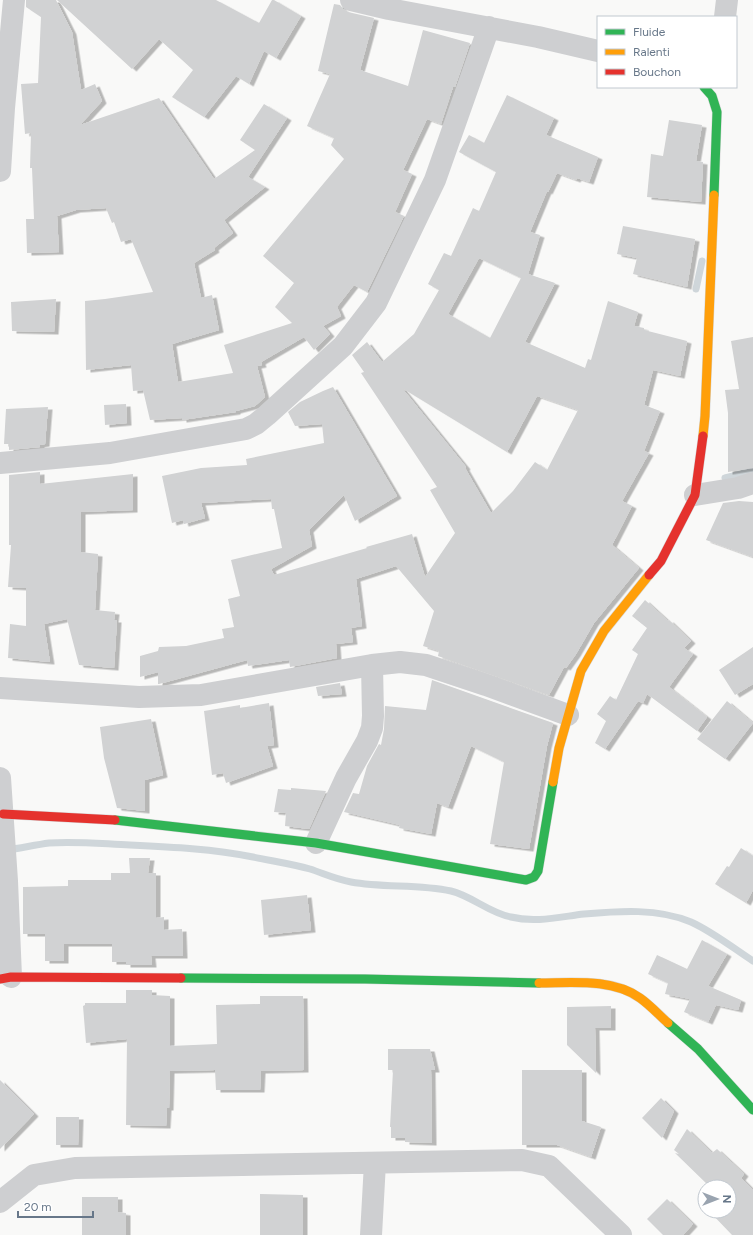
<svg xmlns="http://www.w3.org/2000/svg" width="753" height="1235" font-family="Figtree,sans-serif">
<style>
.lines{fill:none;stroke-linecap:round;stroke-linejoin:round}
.stream{stroke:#cfd6da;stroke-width:7}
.building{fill:#d1d2d3;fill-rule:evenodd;filter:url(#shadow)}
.fast-casing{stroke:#d6d7d8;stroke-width:10}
.slow-casing{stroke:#d6d7d8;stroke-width:10}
.jam-casing{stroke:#d6d7d8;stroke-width:10}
.street{stroke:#cecfd1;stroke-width:22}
.fast{stroke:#30b455;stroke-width:9}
.slow{stroke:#ff9f0a;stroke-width:9}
.jam{stroke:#e5322d;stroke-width:9}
</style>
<defs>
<filter id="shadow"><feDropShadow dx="4.5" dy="2.5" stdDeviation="0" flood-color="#0004"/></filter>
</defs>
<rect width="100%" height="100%" fill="#f9f9f8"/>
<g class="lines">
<path class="stream" d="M696,289L702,261
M725,478L753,471
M7,850C21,848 35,845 49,843C76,841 104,844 130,845C172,847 213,849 253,857C272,861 292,864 310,869C325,874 335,879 351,882C384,888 418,884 451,891C472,896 489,913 511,917C535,923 559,917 584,914C619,911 658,908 691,922C713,932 733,948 753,961"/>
</g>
<path class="building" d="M26,0H56L72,32L81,90L95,84L102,101L80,125L159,98L214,179L255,150L240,140L264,104L287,118L248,177L265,187L224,220L233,233L214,248L215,250L194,263L201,298L212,295L219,330L172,344L178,382L233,373L224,345L292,323L275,307L294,283L263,256L344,159L331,145L334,138L307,126L330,74L318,71L334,4L340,5L343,9L348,12L374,18L360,70L408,86L423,30L470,43L455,87H453L441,124L427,119L403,170L412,174L395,212L404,216L367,292L354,285L336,308L337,307L341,316L323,326L330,334L314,350L304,337L261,362L262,365L257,366L265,397L255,406L236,411V412L182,420V418L150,420L143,390L133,391L131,365L86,370L85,301L105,299L153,292L131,239L121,242L114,222L112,223L106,208L76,210L57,216L59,252L27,253L26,219H34L32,168H30L31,133L25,134L21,84L38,83L41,17L26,7Z
M57,0H216L259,23L272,0H274L301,16L276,58L264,51L249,84L236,76L204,117L172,97L193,70L159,39L132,69Z
M507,95L554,118L546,135L598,157L589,182L577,178L576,180L557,173L548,192L547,191L530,232L540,235L528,274L555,283L525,342L585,368L588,359L591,360L608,301L638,312L634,326L644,328V330L687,341L680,376L653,370L644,405L660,411L644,451L649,453L622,501L632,506L612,545L639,568L594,623L576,654L566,668L564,667L549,695L438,656L439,651L423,646L434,611L396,566L356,579L362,626L351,628L353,642L336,644L337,658L290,667L289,660L248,666L247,660L159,684H158V672L140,677V656L158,651L159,647L186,646L224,638L222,629L234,627L228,599L240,596L231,560L282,548L274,509H272L271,499L201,503L205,518L184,524L183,520L172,523L162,476L201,468L247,465L246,459L324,443L322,424L295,426L288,412L300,402L323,391L333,387L397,496L355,521L344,495L309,530L312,546L271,569L274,575L367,548L366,547L412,534L425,577L455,533L430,490L437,487L361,373L364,372L352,355L367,342L382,362L414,334L439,290L428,284L444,253L451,256L473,208L479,211L496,172L459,152L469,135L484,143ZM479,258L521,278L490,338L448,314ZM402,388L507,452L537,396L578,410L547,470L535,462L513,491L491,513L465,468L466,467Z
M669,120L702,125L696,161L703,162L701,202L647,197L651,154L663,156Z
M623,226L695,239L687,287L633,274L637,258L617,254Z
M56,299L54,332L12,331L11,302Z
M753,337V468L728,472V413L725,390L739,389L731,341Z
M126,404L127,423L105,425L104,405Z
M48,407L45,444L40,445V447L9,450V444H4L6,409Z
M40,472V484L133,474V510L81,512V552L98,554L95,610L115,612L114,620H117L114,668L79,665L67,619L44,624L50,662L8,658L10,624L26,626V588L8,587L11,545H9V475Z
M739,501L753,502V557L706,540L723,503Z
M645,600L668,621L669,620L691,641L684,648L693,654L669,687L707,717L697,731L647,694L643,703L638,701L605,749L595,743L606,721L597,714L610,696L616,700L638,654L632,650L647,628L632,616Z
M753,647V684L735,695L719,670Z
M432,680L553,723L547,746L529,849L490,844L504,762L471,746L448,807L437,803L431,834L399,828L400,825L344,812L353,793L359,794L367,766L379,744L381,745L384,729L385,706L426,710Z
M340,683L342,694L318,696L316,687Z
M727,701L753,723L725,759L697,739Z
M269,703L274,745L267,746L273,766L226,783L223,773L212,775L204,711L240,705V708Z
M151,719L163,775L145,780V811L117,808L104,758L100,727Z
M291,788L326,791L309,829L285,826L286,813L274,812L278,789L291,790Z
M741,848L753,856V890L746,903L715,884L727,866L729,867Z
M129,858H150L148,873H156V918L164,917V930L182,929L183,956H151L152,965H126V962H112V944H64V961H45V934H23V887L68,886V880H111V873H130Z
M307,895L311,930L264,935L261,900Z
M702,940L727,954L708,986L741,1000L738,1010L716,1005L708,1022L684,1012L690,999L665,994L668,983L648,974L657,955L687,969Z
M126,990H152V995L170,996V1046L217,1044L216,1005L260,1004V996H303L304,1070L261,1071L260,1090H216L215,1070L170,1071L169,1108H167L166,1126L126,1125L127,1039L86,1043L83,1006L85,1005V1003H126Z
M611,1006V1028H595L596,1073L567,1045V1007Z
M388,1049H430L435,1070H431L432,1143L405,1142V1138H391V1127H390L393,1070H388Z
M522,1070H582V1121L601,1127L591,1157L557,1145H522Z
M0,1080L34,1114L0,1149Z
M661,1098L674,1111L662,1138L642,1118Z
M56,1117H79L78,1145H56Z
M687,1129L712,1153L717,1149L744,1174L741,1178L753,1190V1235H732L709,1211H729V1187H710L675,1153L679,1154L674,1150Z
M260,1194L303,1195V1235H260Z
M82,1197H118V1212L126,1213V1235H82Z
M667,1199L693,1224L683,1235H663L647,1219Z"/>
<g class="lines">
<defs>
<path id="fast" d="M704,87L712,96L717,112L714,195
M115,820L316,843L526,880L534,877L538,871L553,782
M181,978L365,979L539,983
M668,1023L698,1049L753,1110"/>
<path id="slow" d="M703,436L705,416L714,195
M553,782L559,748L581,671L604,631L649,575
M539,983C571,983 612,978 640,998C650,1005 659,1015 668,1023"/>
<path id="jam" d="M649,575L661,561L695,495L703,436
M3,814L115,820
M0,979L11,977L181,978"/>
</defs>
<use href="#fast" class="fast-casing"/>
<use href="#slow" class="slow-casing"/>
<use href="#jam" class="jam-casing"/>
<path class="street" d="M351,0L389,9L538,37L598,51
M725,17L727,0
M0,171L4,108L14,0
M0,463L110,453L246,429L256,424L267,415L343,346L376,303L435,180L489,27
M695,495L738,488L753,483
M0,688L139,697L201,695L372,665L400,662L426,665L486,685L568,715
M0,778L7,881L11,977
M316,843L346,778L367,741L372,728L373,716L372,665
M0,1202L34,1175L75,1168L522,1160L549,1166L621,1235
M371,1235L375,1163"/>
<use href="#fast" class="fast"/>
<use href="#slow" class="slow"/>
<use href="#jam" class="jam"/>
</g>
<rect x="597" y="16" width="140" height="72" fill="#ffffff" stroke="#c2c9d0"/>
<rect x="605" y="29" width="20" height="6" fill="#30b455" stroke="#c2c9d0"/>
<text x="633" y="36" font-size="12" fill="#677789">Fluide</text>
<rect x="605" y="49" width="20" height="6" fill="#ff9f0a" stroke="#c2c9d0"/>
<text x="633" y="56" font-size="12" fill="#677789">Ralenti</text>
<rect x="605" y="69" width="20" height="6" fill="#e5322d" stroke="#c2c9d0"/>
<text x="633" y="76" font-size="12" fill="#677789">Bouchon</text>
<g transform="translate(717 1199) rotate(90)"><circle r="19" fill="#ffffff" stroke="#c2c9d0"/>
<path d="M0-3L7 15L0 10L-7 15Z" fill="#9aa4b0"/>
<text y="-6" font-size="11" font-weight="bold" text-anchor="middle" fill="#677789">N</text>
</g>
<path d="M18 1211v6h75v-6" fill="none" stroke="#677789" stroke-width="2"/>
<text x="24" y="1211" font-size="12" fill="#677789" stroke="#ffffff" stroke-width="3" paint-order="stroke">20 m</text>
</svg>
